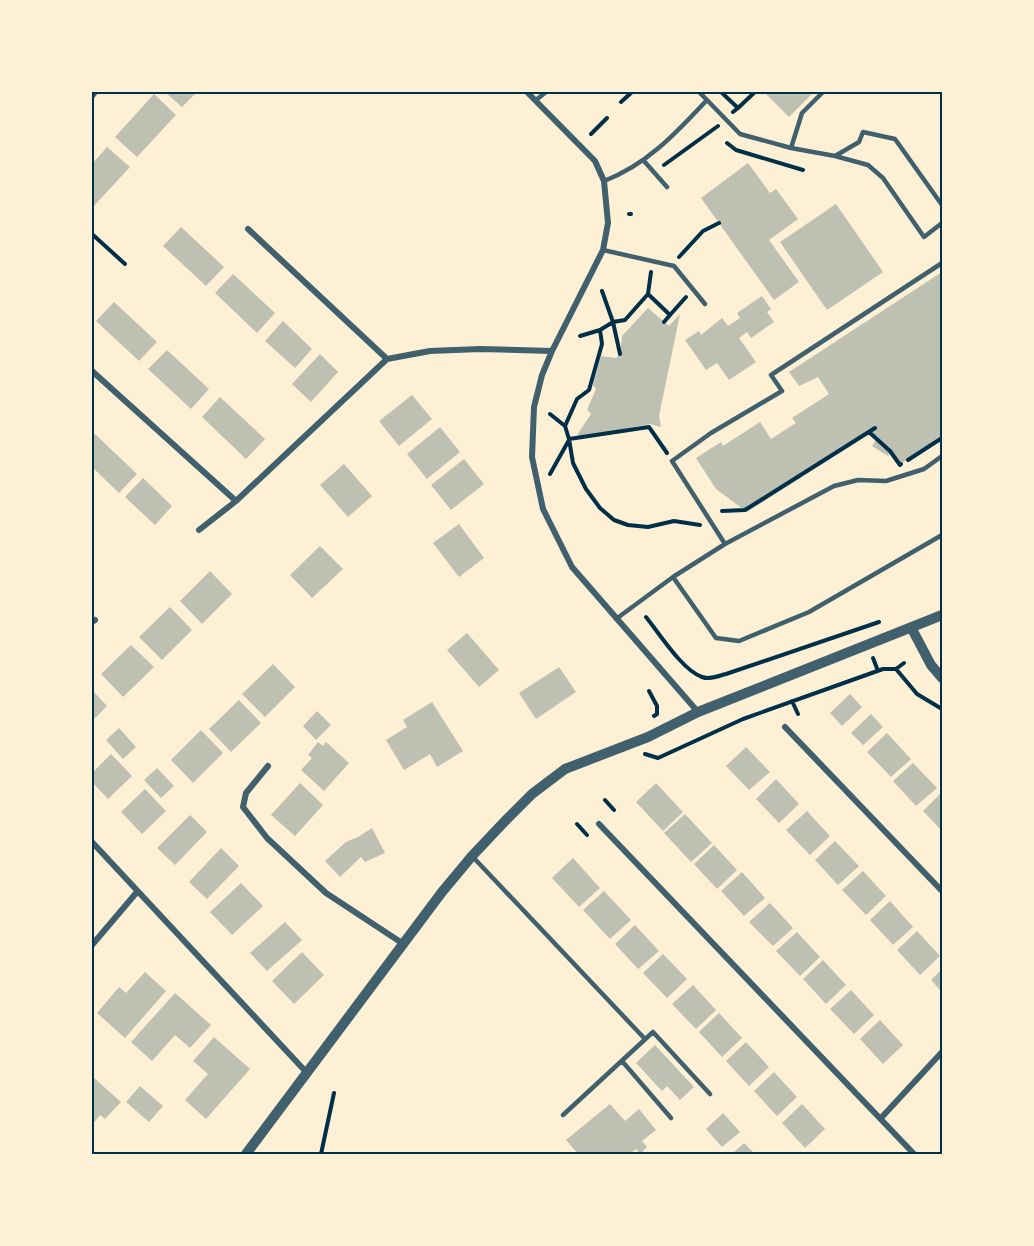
<svg xmlns="http://www.w3.org/2000/svg" width="1034" height="1246" font-family="Mulish,sans-serif">
<style>
.building{fill:#bec0b2}
.lines{fill:none;stroke-linecap:round;stroke-linejoin:round}
.path{stroke:#003049;stroke-width:4}
.service{stroke:#3f606c;stroke-width:4.5}
.minor{stroke:#3f606c;stroke-width:6}
.tertiary{stroke:#3f606c;stroke-width:10}
.neatline{fill:none;stroke:#003049;stroke-width:2}
</style>
<rect width="100%" height="100%" fill="#fdf0d5"/>
<path class="building" d="M165,92H197L182,107Z
M764,92H814L789,117Z
M154,94L176,115L137,157L115,137Z
M107,147L130,167L92,208V164Z
M748,163L770,193L776,189L798,219L769,240L799,282L774,300L701,198Z
M836,204L883,272L827,310L780,242Z
M181,227L224,267L206,286L163,246Z
M942,272V436L899,465L890,452L888,456L872,446L878,437L871,433L747,512L716,489L696,458L721,442L723,446L760,422L771,439L796,423L792,418L829,394L818,377L799,386L789,372Z
M233,274L275,313L257,333L215,293Z
M762,296L771,309L767,312L774,322L751,338L747,332L739,338L756,362L729,380L717,363L706,370L685,340L699,331L701,335L722,318L728,326L740,318L737,313Z
M114,302L157,342L139,361L96,321Z
M648,308L669,326L680,314L659,416L661,427L650,424L577,438L579,432L591,414L587,410L596,389L593,385L601,356L616,358L620,354L622,336Z
M283,321L312,349L295,368L265,341Z
M167,350L209,389L191,409L148,369Z
M320,354L338,372L311,402L292,384Z
M412,395L432,419L399,446L379,421Z
M220,397L265,439L246,459L202,417Z
M440,427L460,452L427,479L407,454Z
M95,434L137,474L119,493L92,467V437Z
M464,459L484,484L451,510L431,485Z
M344,464L372,496L348,517L320,485Z
M143,478L172,506L155,525L125,497Z
M459,524L484,558L459,577L433,543Z
M320,546L343,569L312,598L290,575Z
M210,571L232,594L202,624L180,601Z
M170,607L192,630L162,660L139,637Z
M467,633L499,670L479,687L447,650Z
M131,645L154,667L123,697L101,674Z
M273,664L295,687L265,717L242,694Z
M559,667L576,692L536,719L519,693Z
M92,690L107,706L92,721Z
M850,694L862,707L842,726L830,713Z
M239,700L261,723L231,752L209,729Z
M432,702L463,751L437,767L430,754L404,770L386,740L407,727L403,720Z
M317,711L331,725L316,740L303,726Z
M871,714L883,727L863,745L851,733Z
M119,728L136,747L123,759L106,740Z
M201,730L223,753L193,783L171,760Z
M887,733L911,759L891,777L867,752Z
M318,742L323,746L326,742L349,763L324,791L301,770L312,758L308,755Z
M746,747L770,772L749,790L726,766Z
M111,754L132,776L108,799L92,782V773Z
M913,763L937,788L916,806L893,781Z
M157,768L174,786L161,798L144,780Z
M776,779L799,804L779,823L756,799Z
M300,783L323,805L295,836L271,815Z
M656,783L683,812L663,831L636,802Z
M145,789L166,811L142,834L121,812Z
M942,792V831L923,811Z
M807,811L830,836L810,855L786,830Z
M685,814L712,843L691,862L664,833Z
M190,815L207,832L175,865L157,848Z
M372,828L385,853L365,862L361,857L340,877L325,861L346,842L358,837Z
M835,841L859,866L838,885L815,860Z
M714,845L737,870L717,889L694,864Z
M221,848L239,866L207,899L189,882Z
M573,858L600,888L579,907L552,878Z
M863,871L886,896L866,915L842,890Z
M742,872L765,898L744,916L721,891Z
M241,883L263,906L232,935L210,912Z
M604,891L631,920L610,939L583,910Z
M890,901L913,927L893,945L870,920Z
M770,903L793,928L773,946L749,922Z
M285,922L302,940L267,971L250,953Z
M635,925L659,951L638,969L615,944Z
M917,931L940,956L920,975L897,950Z
M797,932L820,957L800,976L776,951Z
M302,952L324,975L294,1004L272,981Z
M663,954L687,979L667,998L643,973Z
M823,960L846,985L826,1004L803,979Z
M942,969V992L931,980Z
M145,972L166,991L125,1038L97,1013L119,987L126,993Z
M693,985L716,1010L696,1029L672,1004Z
M851,990L874,1015L854,1034L830,1009Z
M175,993L211,1025L190,1048L175,1035L152,1061L131,1042Z
M719,1013L742,1038L722,1057L699,1032Z
M880,1020L903,1045L883,1064L860,1039Z
M214,1037L250,1069L206,1119L185,1100L208,1074L193,1061Z
M746,1042L769,1067L749,1086L726,1061Z
M655,1045L694,1087L680,1100L667,1086L662,1091L636,1063Z
M774,1072L797,1097L777,1116L754,1091Z
M94,1078L121,1102L105,1119L100,1115L92,1125V1081Z
M140,1086L163,1106L149,1122L126,1102Z
M610,1104L625,1121L639,1109L656,1130L642,1141L647,1147L640,1154L636,1149L629,1154H578L566,1140Z
M802,1104L825,1129L805,1148L782,1123Z
M723,1113L740,1132L722,1147L706,1129Z
M744,1143L755,1154H732Z"/>
<g class="lines">
<path class="path" d="M721,92L738,108L733,112
M621,102L632,92
M738,108L755,92
M591,134L607,118
M727,143L736,150L803,170
M664,165L718,126
M629,214H631
M92,234L125,264
M679,257L703,231L719,223
M602,291L613,322L620,354
M648,294L670,315L664,322
M670,315L686,297
M580,336L600,330
M550,414L565,426L569,439L649,427L667,453
M565,426L577,399L589,390L602,344L600,330L613,322L625,320L648,294L651,272
M869,432L890,451L900,465L901,464
M569,439L573,463L586,489L600,508L614,520L628,525L648,527L674,521L700,525
M908,460L942,438
M550,474L569,440
M722,511L745,510L875,428
M646,617C659,633 682,670 702,677C710,680 718,676 726,674L879,622
M873,658L878,671
M896,669L917,694L942,709
M649,691L657,706V714L654,716
M792,701L798,714
M645,754L658,758L743,719L883,669H896L904,663
M605,800L614,810
M577,824L587,835
M321,1154L334,1093"/>
<path class="service" d="M536,100L546,92
M707,100L740,134L791,148L835,156L868,165L883,178L924,237L942,223
M791,148L802,113L823,92
M835,156L859,142L863,132L895,139L942,205
M644,161L667,187
M604,181C647,165 677,132 707,100L699,92
M603,250L674,266L705,304
M725,544L834,486L858,480L886,481L924,469L942,456
M673,577L716,638L739,641L809,612L942,535
M616,619L673,577L725,544L672,461L711,433L782,391L771,375L942,263
M472,856L645,1039
M622,1061L671,1118
M563,1115L653,1032L710,1094"/>
<path class="minor" d="M527,92L595,161L604,181L608,223L603,250L552,351L542,375L534,407L532,457L543,509L572,567L698,712
M92,96L95,92
M248,229L387,359
M92,371L236,501L387,359L430,351L480,349L552,351
M199,530L236,501
M92,622L95,620
M785,727L942,891
M268,766L246,793L243,807L267,838L326,893L402,943
M599,824L914,1154
M92,842L308,1074
M92,945L137,892
M881,1118L942,1052"/>
<path class="tertiary" d="M912,629L931,665L942,678
M246,1154L442,892L472,856L507,819L532,794L565,769L648,737L698,712L942,615"/>
</g>
<rect width="1034" height="1246" fill="none" stroke="#fdf0d5" stroke-width="186"/>
<rect x="93" y="93" width="848" height="1060" class="neatline"/>
</svg>
